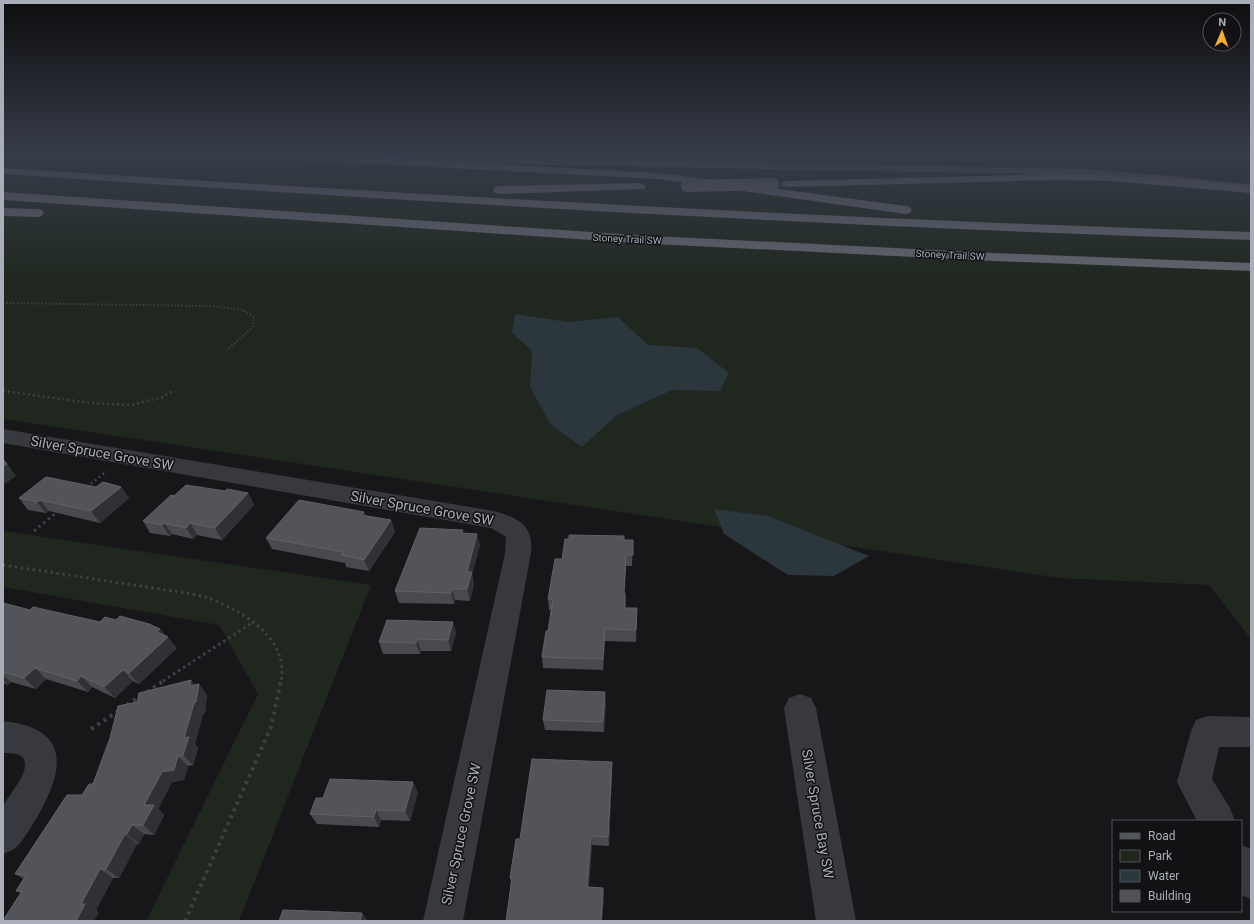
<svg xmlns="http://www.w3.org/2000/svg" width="1254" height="924" font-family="Roboto,sans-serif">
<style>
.green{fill:#1f271f}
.water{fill:#2c363d}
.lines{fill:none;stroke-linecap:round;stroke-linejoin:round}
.path-far3{stroke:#3e4045;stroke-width:2;stroke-dasharray:1.5 2;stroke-linecap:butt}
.path-far2{stroke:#3e4045;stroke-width:2.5;stroke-dasharray:2 3;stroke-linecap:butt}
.path-far1{stroke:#3e4045;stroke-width:3;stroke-dasharray:2.5 3.5;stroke-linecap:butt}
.path{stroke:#3e4045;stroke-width:4;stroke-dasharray:3 4.5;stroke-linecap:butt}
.minor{fill:#38393e;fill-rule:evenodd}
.major{fill:#54565d;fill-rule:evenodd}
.highway{fill:#64676f;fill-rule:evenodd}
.highway-bridge{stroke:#64676f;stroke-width:12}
.wall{fill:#484a4e}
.shaded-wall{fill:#303134}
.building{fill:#53545a;stroke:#606268}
.labels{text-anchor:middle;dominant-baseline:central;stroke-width:3;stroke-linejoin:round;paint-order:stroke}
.far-street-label{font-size:10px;fill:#a9aeb9;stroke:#121214}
.near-street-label{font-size:14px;fill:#a9aeb9;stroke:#121214}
</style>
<rect width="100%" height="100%" fill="#171719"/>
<path class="green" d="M3,154H882L1233,160L1251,158V639L1209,585L1059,578L3,419Z
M3,531L371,585L239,921H146L258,694L219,625L3,587Z"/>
<path class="water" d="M515,314L568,322L618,317L648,345L697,348L729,373L720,391L672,390L617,415L582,447L551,425L530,387L532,351L512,333Z
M714,509L768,516L869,556L834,576L788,575L724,534Z"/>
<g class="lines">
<path class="path-far3" d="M3,303L210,306L243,310L254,317L253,327L227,350"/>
<path class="path-far2" d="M3,391L91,403L131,405L163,397L174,390
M87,487L107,471"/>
<path class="path-far1" d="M34,531L57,512
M3,565L186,593C195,595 205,596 213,600C246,613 289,640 281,681
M163,681L252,623"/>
<path class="path" d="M147,692L165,680
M127,705L140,696
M91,729L120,710
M185,921L271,727L281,680"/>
<path class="minor" d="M3,429L494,511C518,518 534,525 531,553L463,921H423L505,553L506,537L491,528L3,443Z
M800,694L811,698L816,708L856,921H816L784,708L789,698Z
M1207,716L1251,717V747H1219L1212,779L1230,808L1235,821H1197L1177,782L1191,731L1196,720Z
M3,721C66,728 67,763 40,812C36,819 21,845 14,849C11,851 7,852 3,854C3,839 1,822 3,808C5,797 36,768 21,756C17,753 8,753 3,753Z
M1241,845L1251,849V899L1241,895Z"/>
<path class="major" d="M333,154L1085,169L1173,176L1251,185V193L1173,182L1085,175L553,165L337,159L333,158L332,156Z"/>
<path class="highway" d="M241,154H312L658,173L906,206L910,207L912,210L910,213L906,214L658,179L246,157Z
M3,168C419,195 834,219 1251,232V240C834,227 419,202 3,174Z
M1056,174L1110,175L1251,185V193L1110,181L1056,180L787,187L783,186L781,184L783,182L787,181Z
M640,183L644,185L646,187L644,189L499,194L495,193L493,190L495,187L499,186Z
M3,192L635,235L994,253L1251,263V271L994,261L635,243L3,200Z
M3,208L38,209L42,210L44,213L42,216L38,217L3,216Z"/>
<path class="highway-bridge" d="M687,186L773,184"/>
</g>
<path class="wall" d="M1099,154H1251V156L1167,155L1166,156Z
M96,487H121L129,498L100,523L49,511L46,513L28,510L19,498Z
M225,491L248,493L254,505L222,540L197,535L193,539L172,534L170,536L150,533L143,521L174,496Z
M364,512L366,516L391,520L395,532L369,571L346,567L345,563L272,549L266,538Z
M463,533L480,545L472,575L474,584L470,601L455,600L454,604L399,603L395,591Z
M624,540H633L632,566H626L624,593L625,608H637L636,642L605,641L603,670L543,668L542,657L548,631L551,610H549L548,599L562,559Z
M3,603L30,610L100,622L116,620L160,629L165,635L177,648L139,684L133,681L115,698L92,687L88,692L46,679L36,689L11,682L8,685L3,683Z
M453,622L456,633L451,651H421L420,654H383L379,642Z
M199,684L207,695L205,713L203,714L195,744L198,748L193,765L188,766L184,780L172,782L158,809L164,815L154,835L144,834L139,844H137L119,878H113L96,910L99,913L4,919L21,893L16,891L24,879L15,874L82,795L93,784L137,702Z
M606,703L604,732L545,730L543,720Z
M612,772L609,846L592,845L589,887L603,888L604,897L602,921H506L511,882L510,878L520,839Z
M418,792L410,821L381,820L379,827L317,824L310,814L323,798Z"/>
<path class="shaded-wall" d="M3,458L16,476L3,485Z
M121,487L129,498L100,523L91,511Z
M248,493L254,505L222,540L215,528Z
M40,500L49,511L46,513L37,502Z
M364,512L368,524L361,515Z
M391,520L395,532L369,571L364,560Z
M164,523L172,534L170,536L162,525Z
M190,523L197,535L193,539L186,528Z
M477,534L480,545L472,575L474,584L470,601L467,589V572Z
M626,555V566L624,604V593Z
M452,589L455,600L454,604L451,593Z
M453,622L456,633L451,651L448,640Z
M160,629L167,638L168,637L177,648L139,684L129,673L157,632Z
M605,629V641L603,670V659Z
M417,639L421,651L420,654L416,643Z
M35,668L46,679L36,689L24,678Z
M123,670L133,681L115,698L104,687Z
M3,675L11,682L8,685L3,680Z
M81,676L92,687L88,692L77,681Z
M191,680L198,689L199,684L207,695L205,713L203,714L195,744L198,748L193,765L183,755L184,738Z
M605,692L606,703L604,732L603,722Z
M178,756L188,766L184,780L172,782L158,809L164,815L154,835L143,825L144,805L162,772Z
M612,762V772L609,846L608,837Z
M413,782L418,792L410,821L405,811Z
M376,810L381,820L379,827L374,817Z
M132,825L144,834L139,844L127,834Z
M125,834L137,844L119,878L106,869Z
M591,836L592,845L588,896L587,887Z
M100,869L113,878L96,910L99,913L94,921H76L81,904Z
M603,888L604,897L602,921H601Z
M362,913L368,921H360Z"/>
<path class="building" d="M3,459L7,464L3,467Z
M46,477L96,487L103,482L121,487L91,511L40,500L37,502L19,498Z
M186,485L225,491L227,489L248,493L215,528L190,523L186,528L164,523L162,525L143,521L171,495L174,496Z
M299,500L364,512L361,515L391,520L364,560L341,555L344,552L266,538Z
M420,528L463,530L462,533L477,534L467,572H472L467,589H452L451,593L395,591Z
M569,535L624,536V540H633V555H626L624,593H625V608H637L636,630L605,629L603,659L542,657L546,631H548L553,599H548L555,559H562L565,539H569Z
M3,603L30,610L33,607L100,622L105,617L116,620L120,616L149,624L160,629L157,632L168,637L129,673L123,670L104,687L81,676L77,681L35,668L24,678L3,672Z
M387,620L453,622L448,640L417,639L416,643L379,642Z
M191,680L190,686L199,684L196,702L194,703L184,738L189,737L183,755L178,756L174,770L162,772L144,805H154L143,825H132L127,834H125L106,869H100L81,904H85L76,921H3V918L4,919L22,891H16L26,875L15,874L67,795H82L89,784H93L110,738L118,706L137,702L139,693Z
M547,690L605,692L603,722L543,720Z
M532,759L612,762L608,837L591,836L587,887L603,888L601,921H506L512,878H510L516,839H520Z
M330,779L413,782L405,811L376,810L374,817L310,814L316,798H323Z
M283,910L362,913L360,921H279Z"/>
<linearGradient id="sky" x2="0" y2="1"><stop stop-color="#0d0d0e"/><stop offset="0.54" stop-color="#363c49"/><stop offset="1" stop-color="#363c49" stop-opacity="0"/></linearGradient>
<rect width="1254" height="284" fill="url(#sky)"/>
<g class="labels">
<g class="far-street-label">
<text transform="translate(627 239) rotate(3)">Stoney Trail SW</text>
<text transform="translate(950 255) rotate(3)">Stoney Trail SW</text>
</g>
<g class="near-street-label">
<text transform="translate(102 453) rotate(10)">Silver Spruce Grove SW</text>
<text transform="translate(422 508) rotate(10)">Silver Spruce Grove SW</text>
<text transform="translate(818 814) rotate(80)">Silver Spruce Bay SW</text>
<text transform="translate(461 834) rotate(-78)">Silver Spruce Grove SW</text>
</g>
</g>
<rect width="1254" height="924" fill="none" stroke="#a9aeb9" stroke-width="8"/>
<rect x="1112" y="820" width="130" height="92" fill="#121214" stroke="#4e5056"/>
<rect x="1120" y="833" width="20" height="6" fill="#54565d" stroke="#4e5056"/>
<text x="1148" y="840" font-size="12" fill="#a9aeb9">Road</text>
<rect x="1120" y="850" width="20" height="12" fill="#1f271f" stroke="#4e5056"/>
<text x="1148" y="860" font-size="12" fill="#a9aeb9">Park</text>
<rect x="1120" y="870" width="20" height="12" fill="#2c363d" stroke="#4e5056"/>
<text x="1148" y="880" font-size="12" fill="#a9aeb9">Water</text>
<rect x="1120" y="890" width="20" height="12" fill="#53545a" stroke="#4e5056"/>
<text x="1148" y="900" font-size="12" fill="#a9aeb9">Building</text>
<g transform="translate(1222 32) rotate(2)"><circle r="19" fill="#121214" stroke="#4e5056"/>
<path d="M0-3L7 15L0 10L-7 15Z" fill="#f5ae33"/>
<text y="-6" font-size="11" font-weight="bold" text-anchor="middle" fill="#a9aeb9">N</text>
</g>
</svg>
